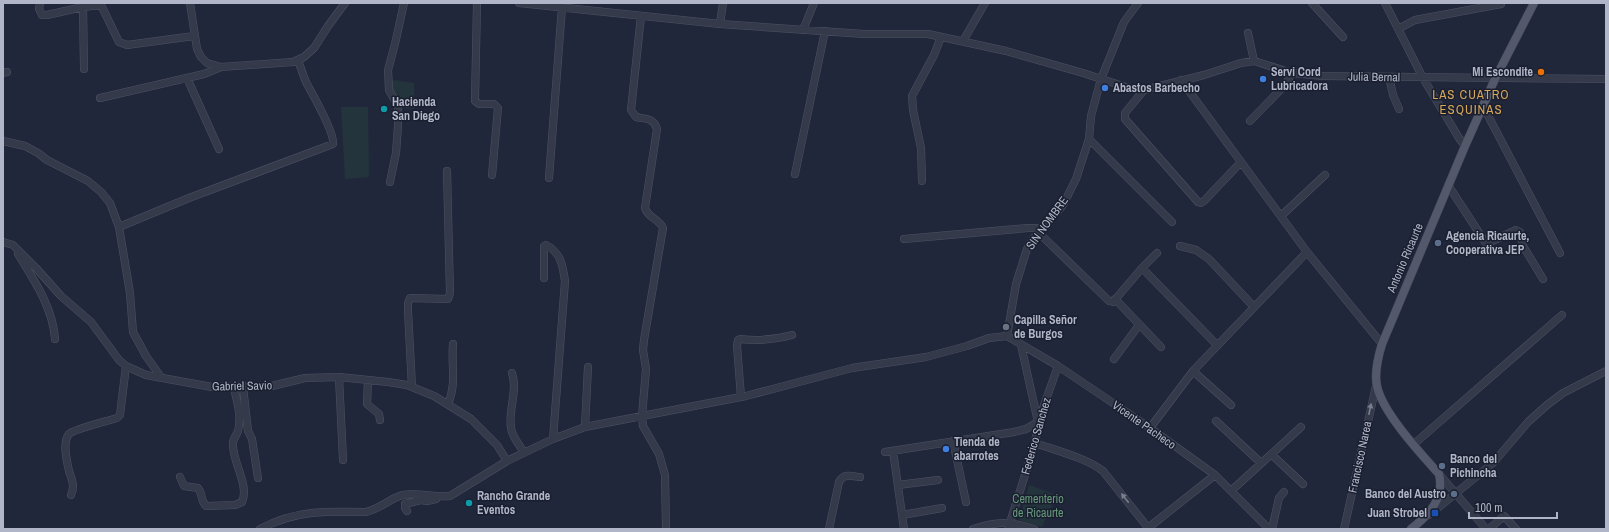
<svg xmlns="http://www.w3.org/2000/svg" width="1609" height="532" font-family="'Archivo Narrow',sans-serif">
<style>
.green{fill:#23343c}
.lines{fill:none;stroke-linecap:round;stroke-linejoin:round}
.minor-casing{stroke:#4d5263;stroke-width:8}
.major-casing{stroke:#3e4354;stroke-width:9}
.minor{stroke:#353a4b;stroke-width:7}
.major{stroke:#53596b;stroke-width:8}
.oneway{fill:#797e8f}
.food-dot{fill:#e8710a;stroke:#1a1f2f;stroke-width:1.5}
.shop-dot{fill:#3f7fe0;stroke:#1a1f2f;stroke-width:1.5}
.culture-dot{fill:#0f9aa8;stroke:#1a1f2f;stroke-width:1.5}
.service-dot{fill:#5c6f8a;stroke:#1a1f2f;stroke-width:1.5}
.worship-dot{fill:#6b7280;stroke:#1a1f2f;stroke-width:1.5}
.transit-dot{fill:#1a4fb4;stroke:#1a1f2f;stroke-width:1.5}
.labels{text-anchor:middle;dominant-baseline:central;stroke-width:3;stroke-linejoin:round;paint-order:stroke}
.poi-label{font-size:12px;font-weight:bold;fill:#b0b5c7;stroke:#1a1f2f;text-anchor:start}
.street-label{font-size:12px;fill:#b0b5c7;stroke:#1a1f2f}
.park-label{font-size:12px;fill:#66997b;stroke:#1a1f2f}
.neighbourhood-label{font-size:13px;letter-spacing:1px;fill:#d6a75b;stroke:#1a1f2f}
</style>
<rect width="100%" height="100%" fill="#21273b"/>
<path class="green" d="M394,80L414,83V109L402,108L401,101L395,97L390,82Z
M341,107H368L369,177L345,179Z
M1029,485L1057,495L1042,527L1019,520Z"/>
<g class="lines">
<defs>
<path id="minor" d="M40,3L39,9L42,15H47L83,7L101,5L119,42L127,45L194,36
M190,3L197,49L201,57L207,63L221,67L293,62L304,57L314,48L328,26L345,3
M477,3L475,101L479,104H494L498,108L492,175
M519,3L720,24L864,34H928L1006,51L1083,73L1132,89L1144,90L1204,75L1241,63L1254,61L1292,73L1323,76L1606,79
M1312,3L1343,37
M1385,3L1423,78L1459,138L1465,146
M83,7L84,69
M641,16L631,110L636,117C646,119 654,118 657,129L645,208C648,218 659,219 663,228L644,340L643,350L646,369L642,416L643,426L659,454L665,475L666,529
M720,24L723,3
M1398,29L1415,20L1501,4
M803,30L814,3
M1248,33L1254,61
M963,41L985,3
M3,73L7,72
M1389,77L1393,95L1399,109
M187,78L219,149
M1181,80L1307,252L1382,344
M1144,90L1125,113V119L1198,202L1201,203L1204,201L1241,162
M100,98L204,74L221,67
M1483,106L1560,253
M1250,121L1285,85L1292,73
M1089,139L1172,222
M3,141L25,146L38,153L47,160L88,181L101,192L110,203L119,227L130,293L133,332L146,356L161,377
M795,174L825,31
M549,178L562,7
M922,181L921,148L913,110L912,96L934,55L941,37
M390,182L396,153L398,126V106L389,90L388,70L395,44L404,3
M1448,185L1485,242L1488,243L1516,230L1520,232L1523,246L1543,279
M1281,216L1325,175
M119,227L189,198L333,144C335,133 313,95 307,84C303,76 301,68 298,60
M1039,233L1109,301
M904,239L1028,228H1044
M3,242L13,245L36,268L61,296L91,322L119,360L126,366L146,375L212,387L272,386L305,378L339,377L388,382L407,385L434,396L471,419L497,445L507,461
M1180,246L1196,250L1209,259L1254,307
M1157,253L1142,268L1217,345
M18,254C34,280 53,308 55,339
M544,278V246L546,245C561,252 563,267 565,281L553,439
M1115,299L1161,347
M1113,302L1142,268
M1007,336L1016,284L1027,249L1033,239L1063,205L1076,179L1089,139L1091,116L1101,79L1124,22L1138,3
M1007,336L1058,366L1150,428L1215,475L1269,529
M1114,359L1139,325
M1193,371L1231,405
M512,373C518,391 508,410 511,428C512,437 520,445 524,453
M339,377L343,460
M368,380L367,404L379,414L380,420
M243,387L248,431L252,439L258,478
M412,387L408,311V303L410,298L448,299L450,293L447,171
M741,397L737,346L738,340L740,339C758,341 774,340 792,335
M448,404C457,383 451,366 453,344
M1216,421L1261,463
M585,427L588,367
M1150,428L1193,371L1307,252
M953,441L966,502
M1035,443C1057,451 1084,457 1103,471L1149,529
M1414,444L1562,315
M893,451L904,529
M885,452L1014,432L1026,429L1038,422L1021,345
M1271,454L1303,484
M1439,474L1486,529
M180,477L184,486L198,488C203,494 200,500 206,506L235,505L242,502C250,485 231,460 233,442C234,438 237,434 238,431C242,417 237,402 234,388
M898,485L938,480
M1232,490L1301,427
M71,495C75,487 72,479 69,471C67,462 62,442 69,434C74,429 108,421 117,418L120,415L126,366
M407,511L405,508V504L421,500L427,501L436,499
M902,515L942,508
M1429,515L1493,463L1528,422L1547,405L1563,393L1606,371
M1148,528L1215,475
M260,529C296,510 327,511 366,512C380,509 390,498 403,495C418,492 434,498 450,496L507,461L553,439L585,427L746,396L852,368L926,357L967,346L989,338L1007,336
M829,529L839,482C844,473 850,476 860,477
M973,529C998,521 1009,521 1034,529
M1008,529L1035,443L1038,422L1058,366
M1272,529L1279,498L1284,492
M1344,529L1376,386
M1489,529L1504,516L1516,529"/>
<path id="major" d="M1411,529C1429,515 1445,498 1439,474C1421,454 1382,412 1377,386C1374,372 1378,357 1382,344L1465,146L1495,79L1534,3"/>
</defs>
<use href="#minor" class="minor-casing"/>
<use href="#major" class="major-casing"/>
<use href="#minor" class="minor"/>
<use href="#major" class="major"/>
</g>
<defs><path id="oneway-solid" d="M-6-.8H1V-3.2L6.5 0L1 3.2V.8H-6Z"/></defs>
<g class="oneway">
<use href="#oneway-solid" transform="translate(1370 409) rotate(-78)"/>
<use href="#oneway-solid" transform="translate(1125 498) rotate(-128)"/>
</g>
<circle class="food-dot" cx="1541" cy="72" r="4"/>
<g class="shop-dot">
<circle cx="1263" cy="79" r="4"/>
<circle cx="1105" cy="88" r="4"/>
<circle cx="946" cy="449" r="4"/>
</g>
<g class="culture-dot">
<circle cx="384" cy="109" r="4"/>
<circle cx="469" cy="503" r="4"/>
</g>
<g class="service-dot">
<circle cx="1438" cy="243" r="4"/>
<circle cx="1442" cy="466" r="4"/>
<circle cx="1454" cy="494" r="4"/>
</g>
<circle class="worship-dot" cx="1006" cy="327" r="4"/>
<rect class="transit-dot" x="1431" y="509" width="8" height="8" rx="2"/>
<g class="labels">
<g class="poi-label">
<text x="1271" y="72">Servi Cord<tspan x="1271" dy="14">Lubricadora</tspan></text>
<text x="1533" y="72" text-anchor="end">Mi Escondite</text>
<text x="1113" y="88">Abastos Barbecho</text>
<text x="392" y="102">Hacienda<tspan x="392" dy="14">San Diego</tspan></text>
<text x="1446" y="236">Agencia Ricaurte,<tspan x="1446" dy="14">Cooperativa JEP</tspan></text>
<text x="1014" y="320">Capilla Señor<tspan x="1014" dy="14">de Burgos</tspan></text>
<text x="954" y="442">Tienda de<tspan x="954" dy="14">abarrotes</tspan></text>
<text x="1450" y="459">Banco del<tspan x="1450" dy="14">Pichincha</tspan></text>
<text x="1446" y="494" text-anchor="end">Banco del Austro</text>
<text x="477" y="496">Rancho Grande<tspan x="477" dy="14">Eventos</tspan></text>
<text x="1427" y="513" text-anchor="end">Juan Strobel</text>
</g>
<g class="street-label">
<text transform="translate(1374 77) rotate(1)">Julia Bernal</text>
<text transform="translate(1047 223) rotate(-54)">SIN NOMBRE</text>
<text transform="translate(1405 258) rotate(-67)">Antonio Ricaurte</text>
<text transform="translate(242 386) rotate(-1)">Gabriel Savio</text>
<text transform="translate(1144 425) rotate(35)">Vicente Pacheco</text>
<text transform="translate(1036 436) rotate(-74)">Federico Sanchez</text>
<text transform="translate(1360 457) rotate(-78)">Francisco Narea</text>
</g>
<g class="park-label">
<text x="1038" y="499">Cementerio<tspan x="1038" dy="14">de Ricaurte</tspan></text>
</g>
<g class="neighbourhood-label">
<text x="1471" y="94">LAS CUATRO<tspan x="1471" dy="15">ESQUINAS</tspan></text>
</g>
</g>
<rect width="1609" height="532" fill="none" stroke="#b0b5c7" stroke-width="8"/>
<path d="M1469 512v6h88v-6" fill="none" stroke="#b0b5c7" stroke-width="2"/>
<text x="1475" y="512" font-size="12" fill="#b0b5c7" stroke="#1a1f2f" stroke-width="3" paint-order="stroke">100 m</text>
</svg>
